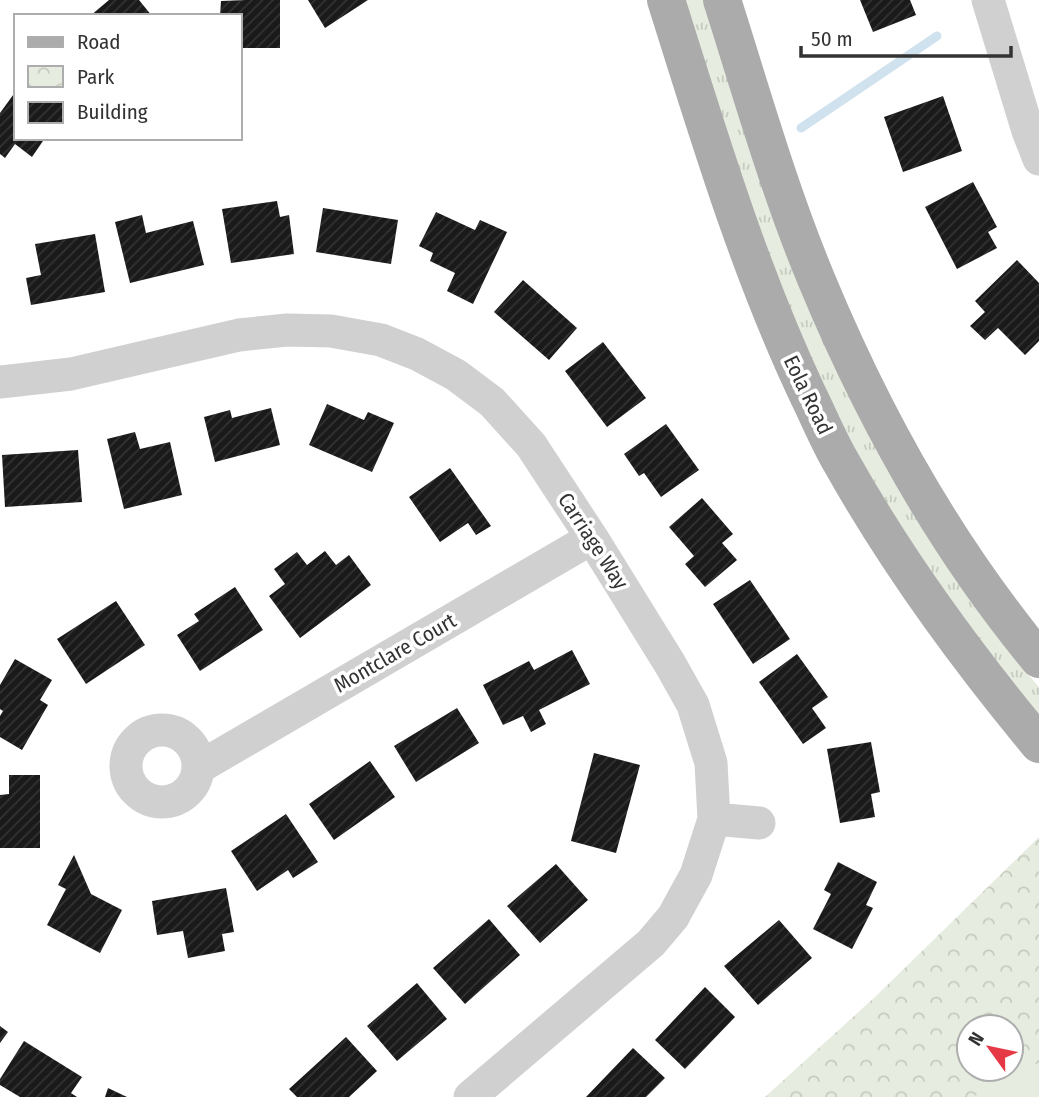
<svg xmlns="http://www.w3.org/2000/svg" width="1039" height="1097" font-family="'Fira Sans Condensed',sans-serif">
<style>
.grass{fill:url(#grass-tufts)}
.park{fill:url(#park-crowns);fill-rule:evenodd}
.pitch{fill:#e6ecdf}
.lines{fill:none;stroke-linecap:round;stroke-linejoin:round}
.stream{stroke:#cfe2ee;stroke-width:9}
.building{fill:url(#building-hatch)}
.minor{stroke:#d0d0d0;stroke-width:33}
.major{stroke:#ababab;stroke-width:38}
.labels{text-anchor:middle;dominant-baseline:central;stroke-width:7;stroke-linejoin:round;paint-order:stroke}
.street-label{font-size:21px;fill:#333;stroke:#fff}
</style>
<defs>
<pattern id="grass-tufts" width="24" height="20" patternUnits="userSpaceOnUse" patternTransform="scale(1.75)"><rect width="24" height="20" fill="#e6ecdf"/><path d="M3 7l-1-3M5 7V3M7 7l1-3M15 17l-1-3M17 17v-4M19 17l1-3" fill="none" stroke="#c6cbc0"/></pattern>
<pattern id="park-crowns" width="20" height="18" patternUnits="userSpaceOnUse" patternTransform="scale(1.75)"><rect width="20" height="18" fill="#e6ecdf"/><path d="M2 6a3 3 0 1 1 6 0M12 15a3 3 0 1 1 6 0" fill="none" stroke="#c6cbc0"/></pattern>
<pattern id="building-hatch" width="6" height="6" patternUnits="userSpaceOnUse" patternTransform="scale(1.75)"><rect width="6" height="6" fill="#1a1a1a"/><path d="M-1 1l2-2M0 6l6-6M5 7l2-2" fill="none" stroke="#333"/></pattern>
</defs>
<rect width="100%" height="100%" fill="#fff"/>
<path class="grass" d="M682,0H704L744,122L1027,673L1039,687V719L981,645L877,490L829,400L774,275Z"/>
<path class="park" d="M1039,837V1097H765L875,997ZM969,1027H1011V1069H969Z"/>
<path class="pitch" d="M1039,1063V1097H973L1018,1071Z"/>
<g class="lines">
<path class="stream" d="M801,128L937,36"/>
</g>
<path class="building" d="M109,0H139L152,16H90Z
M246,0H280V48H240V16H220L221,1Z
M308,0H368L325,28Z
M860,0H910L916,15L873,32Z
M16,91V138H45L32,157L15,144L5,158L0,154V113Z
M943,96L962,151L903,172L884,117Z
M973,182L997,227L988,232L997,248L957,269L925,207Z
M277,201L280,217L289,215L294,254L231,263L222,209Z
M323,208L398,220L391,264L316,252Z
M436,212L475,230L480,220L507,232L473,304L447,291L455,273L430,261L433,253L419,246Z
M142,215L146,233L193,221L204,265L130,283L115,222Z
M95,234L105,292L31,305L26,278L41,275L35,244Z
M1017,260L1039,283V341L1025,355L998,328L985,340L970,326L985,312L975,301Z
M523,280L577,328L549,360L494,312Z
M603,342L646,398L607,427L565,371Z
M327,404L364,420L368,412L394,423L372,472L309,445Z
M271,408L280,445L215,462L204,417L230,410L232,418Z
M666,424L699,470L661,497L644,473L639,476L624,454Z
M135,432L140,449L170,442L182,495L124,509L107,439Z
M78,450L82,502L5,507L2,455Z
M450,468L491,526L476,535L468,523L440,542L409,497Z
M702,498L733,534L722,543L737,560L705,587L685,564L694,556L669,527Z
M325,551L336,565L349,555L371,585L300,638L269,596L285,584L274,569L297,552L307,565Z
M750,580L790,639L753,664L713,604Z
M235,587L263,630L200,671L177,635L199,621L194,614Z
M116,601L145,645L86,684L57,639Z
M572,650L590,684L539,710L546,724L531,732L523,716L503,725L483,685L529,661L534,670Z
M797,654L828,697L812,708L826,728L803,744L759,682Z
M15,659L52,680L40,700L48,705L22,750L0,737V716L3,711L0,709V685Z
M457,708L479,743L416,782L394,746Z
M871,742L880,792L871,794L875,817L840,823L827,749Z
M594,753L640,765L616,853L571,841Z
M370,761L395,797L334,840L309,804Z
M9,775H40V848H0V795L9,794Z
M286,814L318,862L293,878L288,870L257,891L231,851Z
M74,855L91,894L122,910L100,953L47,925L66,889L58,885Z
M838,862L877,882L866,905L873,908L852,949L813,929L831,894L824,890Z
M556,864L588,900L540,943L507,906Z
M226,888L234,932L222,934L225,951L188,958L183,931L157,935L152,901Z
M489,919L520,955L465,1004L433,968Z
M779,920L812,958L758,1005L724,966Z
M417,983L447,1019L397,1061L367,1026Z
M705,987L735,1017L685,1069L655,1040Z
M0,1026L8,1032L0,1043Z
M346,1037L377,1071L349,1097H297L289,1089Z
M24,1041L82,1077L71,1093L77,1097H20L0,1085V1079Z
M633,1048L665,1078L646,1097H586Z
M108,1088L127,1097H105Z"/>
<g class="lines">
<path class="minor" d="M988,0L1028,131L1039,159
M0,382L71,374L239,335L287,330L331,331L381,340L417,354L456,375L492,402L531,445L592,538L670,664L693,705L711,763L714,819L696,875L673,917L651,943L470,1097
M126 766a36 36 0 1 1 72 0a36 36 0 1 1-72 0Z
M198,768L592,538
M714,819L759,823"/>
<path class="major" d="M666,0C708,133 748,268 808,395C819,417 828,440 841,462C897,562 965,655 1039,744
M722,0C752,94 779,190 817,281C873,416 946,547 1039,659"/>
</g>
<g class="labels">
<g class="street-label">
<text transform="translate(808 395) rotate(64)">Eola Road</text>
<text transform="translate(593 541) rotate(57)">Carriage Way</text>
<text transform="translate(395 653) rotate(-30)">Montclare Court</text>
</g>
</g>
<rect x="14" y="14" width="228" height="126" fill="#ffffff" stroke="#adadad" stroke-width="2"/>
<rect x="28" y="37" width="35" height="10" fill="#ababab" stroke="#adadad" stroke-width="2"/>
<text x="77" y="49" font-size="21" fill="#333333">Road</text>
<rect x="28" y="66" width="35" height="21" fill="url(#park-crowns)" stroke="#adadad" stroke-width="2"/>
<text x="77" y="84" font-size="21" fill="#333333">Park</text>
<rect x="28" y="102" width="35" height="21" fill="url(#building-hatch)" stroke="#adadad" stroke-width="2"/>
<text x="77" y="119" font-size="21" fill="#333333">Building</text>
<g transform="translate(990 1048) rotate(303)"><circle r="33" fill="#ffffff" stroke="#adadad" stroke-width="2"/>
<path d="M0-5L12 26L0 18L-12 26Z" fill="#e63946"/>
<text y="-10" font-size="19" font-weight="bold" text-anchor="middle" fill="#333333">N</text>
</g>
<path d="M801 46v10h210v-10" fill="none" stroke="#333333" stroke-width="3.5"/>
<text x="811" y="46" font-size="21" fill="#333333" stroke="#ffffff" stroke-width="5" paint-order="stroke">50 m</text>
</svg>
